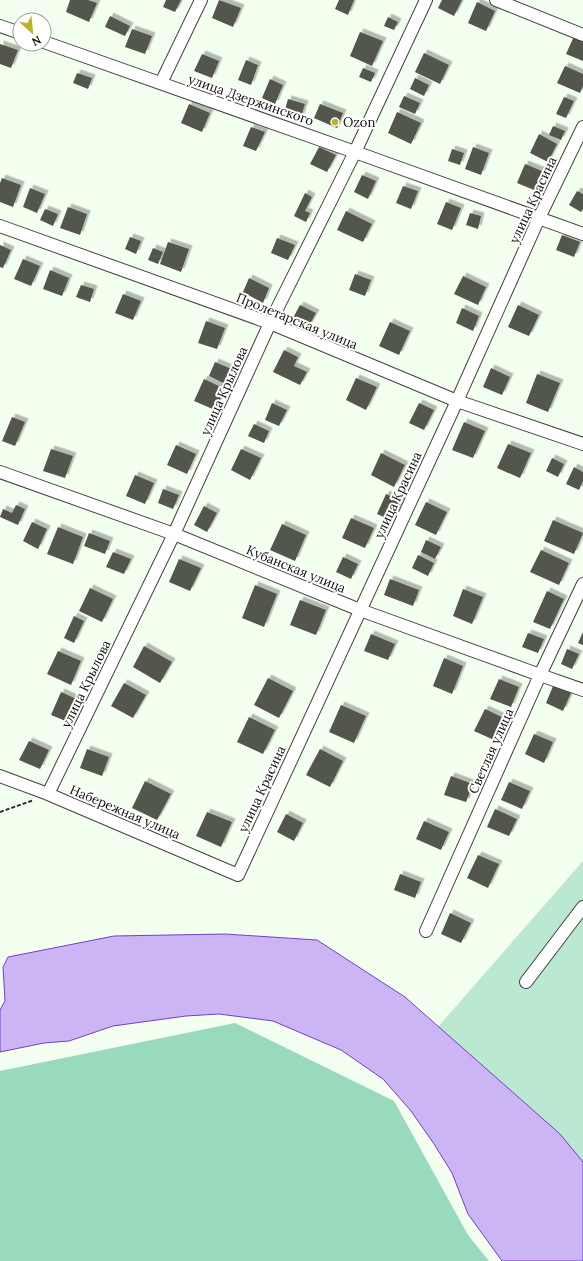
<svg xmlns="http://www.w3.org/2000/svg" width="583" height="1261" font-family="Lora,serif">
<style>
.green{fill:#bae8d0}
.forest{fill:#99d9bc}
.water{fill:#ccb5f5;stroke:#753eca}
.building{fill:#52564b;filter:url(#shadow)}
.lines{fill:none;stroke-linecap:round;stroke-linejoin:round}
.minor-casing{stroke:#414141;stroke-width:14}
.path{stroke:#303030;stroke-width:2;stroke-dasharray:4 2;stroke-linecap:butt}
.minor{stroke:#fff;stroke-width:12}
.poi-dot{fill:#bbb229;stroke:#fff;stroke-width:1.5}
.labels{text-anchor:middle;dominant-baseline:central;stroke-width:4;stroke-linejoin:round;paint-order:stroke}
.street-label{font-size:13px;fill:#0e0e0e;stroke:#fff}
.poi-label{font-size:13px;fill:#0e0e0e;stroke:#fff;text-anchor:start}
</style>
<defs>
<filter id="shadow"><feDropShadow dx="3.5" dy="-3.5" stdDeviation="0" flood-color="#0004"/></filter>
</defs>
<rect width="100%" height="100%" fill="#f3ffef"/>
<path class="green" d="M583,861V1178L437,1028Z"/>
<path class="forest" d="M235,1023L394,1101L468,1235L489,1261H0V1071Z"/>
<path class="water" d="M225,934L317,940L405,997L560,1134L583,1162V1261H502L468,1214L452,1173L434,1144L411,1111L383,1079L341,1050L273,1021L219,1014L186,1016L113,1026L69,1041L44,1043L0,1052V1010L5,1001L3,967L8,957L114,936Z"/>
<path class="building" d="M70,0H88L97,3L89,22L66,12Z
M166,0H181L175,12L163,7Z
M219,0L241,8L233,27L212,18Z
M339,0H354L348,15L335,9Z
M442,0H462L454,16L438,8Z
M477,2L495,11L486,31L468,23Z
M110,16L130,26L125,36L105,27Z
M388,17L398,22L394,30L384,26Z
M132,29L152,36L145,54L125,47Z
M360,32L383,41L372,66L350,56Z
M575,34L583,37V61L566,54Z
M0,44L18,50L11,68L0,64Z
M424,53L449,65L440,84L415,72Z
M202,54L219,61L212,78L194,71Z
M246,60L258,65L251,85L238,80Z
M565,66L583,74V86L580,93L557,83Z
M363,68L375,73L371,82L359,77Z
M77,73L92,78L88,89L73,83Z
M415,78L429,85L424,96L410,89Z
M270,79L283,85L275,104L262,98Z
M404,96L420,103L415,114L399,107Z
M564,97L574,101L566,118L556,114Z
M288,99L305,104L301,117L284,113Z
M189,104L210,113L202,132L181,123Z
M320,104L343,113L337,128L314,118Z
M397,112L421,123L411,144L388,133Z
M553,126L565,131L561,140L549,135Z
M251,127L265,132L256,151L243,146Z
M539,134L557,144L548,162L530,153Z
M319,147L336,155L327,172L310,164Z
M473,147L489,153L481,175L465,169Z
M452,149L464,153L460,165L448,161Z
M525,164L542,171L534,190L517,183Z
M362,175L376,181L368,199L354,192Z
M2,178L21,185L13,207L0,202V183Z
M403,186L418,191L411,209L396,203Z
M30,188L45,194L37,213L23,207Z
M577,191L583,194V209L581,212L569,205Z
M305,193L312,197L305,211L310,213L306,222L294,216Z
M446,202L461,208L452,230L437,224Z
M68,207L87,214L80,235L60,228Z
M45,209L58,214L53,226L40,220Z
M346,211L372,224L363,242L337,230Z
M470,213L481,216L478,229L466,225Z
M562,235L580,242L574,257L556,250Z
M130,237L141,241L136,254L125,249Z
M277,238L295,245L288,260L271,253Z
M168,242L189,249L181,272L160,264Z
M0,245L11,250L3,268L0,267Z
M153,248L163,252L158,264L148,260Z
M23,259L40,266L31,286L14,279Z
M50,270L69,278L62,296L43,289Z
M355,274L371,280L365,296L349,290Z
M463,276L486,287L478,305L454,294Z
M249,278L269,288L263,303L243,292Z
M81,285L94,289L90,302L76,297Z
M123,294L141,301L133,320L115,313Z
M300,305L316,313L309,326L293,318Z
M518,305L539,315L529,336L508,327Z
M462,308L479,316L473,331L456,323Z
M206,321L225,328L217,349L198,343Z
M390,322L410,331L399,355L379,346Z
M284,350L298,357L294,366L307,372L300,385L273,372Z
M215,362L234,370L227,385L209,376Z
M491,368L510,377L502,395L483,387Z
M537,374L560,383L548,412L526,403Z
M356,378L377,387L366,410L346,400Z
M204,379L225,389L215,410L194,401Z
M272,403L287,410L279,426L265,420Z
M419,403L434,410L424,430L409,423Z
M12,417L25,422L15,446L2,441Z
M464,422L485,431L473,458L452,450Z
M254,424L269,431L264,443L248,436Z
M508,444L531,453L520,478L497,468Z
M176,445L196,454L187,474L167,465Z
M51,449L73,456L65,478L43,471Z
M241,449L261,458L250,480L231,470Z
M381,453L405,465L394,487L371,475Z
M552,458L564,464L558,477L546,471Z
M574,467L583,472V481L579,490L566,484Z
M135,475L154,483L145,504L126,496Z
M163,489L179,495L173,509L158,503Z
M386,494L401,501L392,521L377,514Z
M426,502L447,512L436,535L415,525Z
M16,505L25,509L18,525L0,517L3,509L12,513Z
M204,506L217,513L207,532L194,525Z
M351,518L374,528L365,548L342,538Z
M553,520L583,533L574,554L544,541Z
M32,522L47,529L38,549L23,541Z
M282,524L306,535L295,561L270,550Z
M58,527L83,537L73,564L47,554Z
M89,533L110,541L105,554L84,546Z
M426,540L441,547L435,559L421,552Z
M541,550L569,563L559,585L530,572Z
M113,552L131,559L124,574L106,567Z
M418,555L434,563L428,576L412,568Z
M343,557L358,564L351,579L336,572Z
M179,559L201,568L190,591L169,582Z
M390,579L419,590L413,606L384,595Z
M255,585L277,594L264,627L242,618Z
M90,588L113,599L102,622L79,611Z
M463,589L483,597L472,624L453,616Z
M547,591L564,599L550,629L533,622Z
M300,600L326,610L316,635L290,625Z
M74,616L84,621L74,643L64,638Z
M583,632V645L578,643Z
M528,633L544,639L538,653L522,647Z
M371,634L395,644L388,660L364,651Z
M144,646L172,662L160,683L133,667Z
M567,649L579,654L572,669L561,664Z
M58,651L81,661L71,685L47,674Z
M444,658L463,666L452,694L433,686Z
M268,678L293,691L279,718L254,705Z
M499,679L519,687L511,707L490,699Z
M124,683L146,695L133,718L111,706Z
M553,686L571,693L563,711L546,703Z
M61,692L83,702L73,724L51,715Z
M341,705L366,716L354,743L329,732Z
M485,709L504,718L494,740L474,731Z
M249,717L275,730L263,754L237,742Z
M534,734L553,742L544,763L525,754Z
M29,741L49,750L40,769L19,760Z
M87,749L109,757L102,776L80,768Z
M320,749L343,761L330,787L306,775Z
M451,776L473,784L466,802L444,795Z
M145,781L171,794L157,820L132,808Z
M509,782L530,791L522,809L501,800Z
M495,809L517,819L509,836L487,827Z
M207,812L232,822L221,847L196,836Z
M286,814L303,823L294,841L277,832Z
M424,821L449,832L441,850L416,839Z
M478,855L499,864L488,888L467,878Z
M400,874L421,882L415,898L394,890Z
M450,913L471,923L461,943L441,934Z"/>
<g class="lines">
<defs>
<path id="minor" d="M496,0L583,35
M0,26L20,33
M44,42L355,152L583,234
M161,83L201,0
M0,226L270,323L457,401L583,444
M0,472L174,534L360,610L540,675L583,690
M0,776L48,794L238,875L457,401L539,218L583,127
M48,794L174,534L270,323L355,152L426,0
M426,931L540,675L583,584
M526,982L583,907"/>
</defs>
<use href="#minor" class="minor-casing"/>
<path class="path" d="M0,812L34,800"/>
<use href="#minor" class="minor"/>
</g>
<circle class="poi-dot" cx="335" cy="122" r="4"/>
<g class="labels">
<g class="street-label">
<text transform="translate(251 100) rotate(19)">улица Дзержинского</text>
<text transform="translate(533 200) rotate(-65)">улица Красина</text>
<text transform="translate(297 321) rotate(22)">Пролетарская улица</text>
<text transform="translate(224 391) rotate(-66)">улица Крылова</text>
<text transform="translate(398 495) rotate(-65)">улица Красина</text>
<text transform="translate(296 569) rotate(22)">Кубанская улица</text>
<text transform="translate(86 684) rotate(-64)">улица Крылова</text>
<text transform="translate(491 751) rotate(-66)">Светлая улица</text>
<text transform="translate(262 789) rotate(-65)">улица Красина</text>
<text transform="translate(125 812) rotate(23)">Набережная улица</text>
</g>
<g class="poi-label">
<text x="343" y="122">Ozon</text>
</g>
</g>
<g transform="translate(32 32) rotate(153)"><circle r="19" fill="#ffffff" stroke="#9f9f9f"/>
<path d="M0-3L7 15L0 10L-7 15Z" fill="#bbb229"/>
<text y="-6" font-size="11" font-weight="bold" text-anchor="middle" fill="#0e0e0e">N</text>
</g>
</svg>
